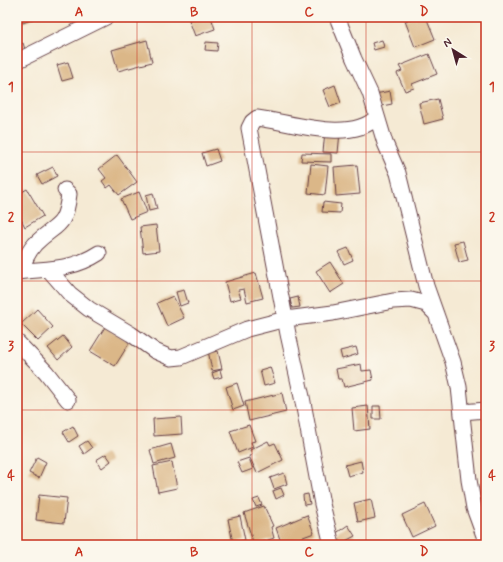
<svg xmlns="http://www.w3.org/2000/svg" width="503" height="562" font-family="Mynerve,sans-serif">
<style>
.building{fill:#dbb788}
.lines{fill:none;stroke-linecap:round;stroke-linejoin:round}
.minor-casing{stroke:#643d44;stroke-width:17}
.minor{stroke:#fff;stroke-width:15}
.grid{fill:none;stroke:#c8321e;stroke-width:1;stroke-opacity:0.55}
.neatline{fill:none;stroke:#c8321e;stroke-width:1.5}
.grid-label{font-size:13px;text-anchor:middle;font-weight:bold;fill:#c8321e}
</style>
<rect width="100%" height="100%" fill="#fbf7ec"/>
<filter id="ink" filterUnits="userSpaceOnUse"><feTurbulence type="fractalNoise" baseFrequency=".025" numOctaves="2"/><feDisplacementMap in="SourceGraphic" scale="8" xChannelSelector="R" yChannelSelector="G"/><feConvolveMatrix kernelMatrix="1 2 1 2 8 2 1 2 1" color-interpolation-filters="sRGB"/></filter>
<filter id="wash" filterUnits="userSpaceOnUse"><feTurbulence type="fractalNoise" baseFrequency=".012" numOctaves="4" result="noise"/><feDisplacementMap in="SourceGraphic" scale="16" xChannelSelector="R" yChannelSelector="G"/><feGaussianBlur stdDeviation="0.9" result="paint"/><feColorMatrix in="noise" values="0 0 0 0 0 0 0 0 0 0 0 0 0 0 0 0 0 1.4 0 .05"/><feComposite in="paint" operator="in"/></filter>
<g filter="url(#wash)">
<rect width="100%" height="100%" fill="#f5ead4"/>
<g id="blocks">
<path class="building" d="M20,17H32L33,19L23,23Z
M198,17H211L215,29L195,36L189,20Z
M417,17H426L435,39L415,47L405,21Z
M147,40L152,62L118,71L112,50Z
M382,40L384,47L374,50L372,43Z
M206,42L218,43L217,51L205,50Z
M23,43L25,50L17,53V46Z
M429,54L437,74L412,84L414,88L405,91L397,73L402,71L399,66Z
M68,62L73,78L62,81L57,65Z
M335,85L341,103L330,107L323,90Z
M390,91L392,104L377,107L375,94Z
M438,99L443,119L424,124L419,103Z
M325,131L340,132L338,153L323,152Z
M216,149L220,161L206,166L202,153Z
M302,153L331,154V162L301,161Z
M117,155L137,182L119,195L111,185L107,188L102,181L106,178L99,169Z
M311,164L328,166L325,195L308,193Z
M357,165L360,194L336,196L334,167Z
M53,167L57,176L42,184L37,175Z
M27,189L43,216L25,227L20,217L17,219V195Z
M139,192L147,212L130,219L121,199Z
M153,193L157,209L149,211L146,195Z
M323,202L341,204L340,213L322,212Z
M156,225L159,251L143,253L140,227Z
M463,241L468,260L459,262L454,243Z
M348,248L353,260L344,264L338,252Z
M330,262L344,284L330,293L316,271Z
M256,273L263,298L247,302L244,289L238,290L241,298L230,301L225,282Z
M184,290L188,303L180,306L176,292Z
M173,296L184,318L167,326L157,303Z
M298,297L300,307L292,308L290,299Z
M37,309L53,327L38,341L21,324Z
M105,327L130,342L115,366L90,351Z
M63,336L72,347L58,360L48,348Z
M356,347L358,354L342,359L340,351Z
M212,349L213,352L218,351L222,369L212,371L208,350Z
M361,364L362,371L371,370L373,380L344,387L342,379H338L336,369Z
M270,367L275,383L264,386L260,370Z
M220,370L222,377L214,379L212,373Z
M237,383L244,406L233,410L226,387Z
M282,393L286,412L249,421L245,402Z
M368,406L370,429L354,431L352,408Z
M373,406H380L381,419H373Z
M181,417L182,434L154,436L153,419Z
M249,425L255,441L251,442L253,447L238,453L230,431Z
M73,426L78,436L69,442L63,432Z
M87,441L92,448L84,454L79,446Z
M268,441L270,445L275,443L283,460L257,473L249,456L252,455L250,450Z
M171,444L175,458L154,464L150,450Z
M106,454L111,461L102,468L96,460Z
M37,457L46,462L39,478L29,473Z
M249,458L253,469L242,473L237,462Z
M361,461L363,472L348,476L345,465Z
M172,462L177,488L158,492L153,466Z
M284,473L287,484L274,489L270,478Z
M281,488L284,495L276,499L273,491Z
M308,494L310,504L304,505L303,495Z
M39,495L67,498L64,523L36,520Z
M259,498L262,505L256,507L253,500Z
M371,499L375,518L358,522L354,503Z
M425,504L435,526L412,537L402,515Z
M264,506L273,526L271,527L274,538L254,545L244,513Z
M307,515L314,533L282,545L276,528Z
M240,516L245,540L233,543L228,519Z
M348,525L355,536L338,545L332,536Z"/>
</g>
</g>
<g filter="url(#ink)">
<use href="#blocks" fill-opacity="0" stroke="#643d44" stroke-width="1"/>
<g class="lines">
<defs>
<path id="minor" d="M337,17L354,59L370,93L385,143L398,173L426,286L453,362L459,387L469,480L474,508L486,541
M17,61L106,17
M21,271C24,261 28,252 35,244C56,223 65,230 69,194L65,190
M50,271L70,294L89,309L131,334L155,351L171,358L181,357L247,329L286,319L333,313L393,301L411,300L426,304L436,314
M17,272C48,268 71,271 99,253
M17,342L46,372L68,400
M462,412L486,410
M332,545L322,504L302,397L288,334L249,128L252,122L257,118C291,122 350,144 377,117"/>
</defs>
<use href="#minor" class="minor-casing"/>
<use href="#minor" class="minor"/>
</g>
</g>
<path class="grid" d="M137,17V545M252,17V545M366,17V545M17,152H486M17,281H486M17,410H486"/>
<rect width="503" height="562" fill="none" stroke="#fbf7ec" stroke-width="44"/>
<g transform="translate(453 50) rotate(323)" stroke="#fbf7ec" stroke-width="3" paint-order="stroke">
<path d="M0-3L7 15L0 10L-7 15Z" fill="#4a1f2b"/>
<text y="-6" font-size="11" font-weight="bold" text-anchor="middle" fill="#4a1f2b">N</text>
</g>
<rect x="22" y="22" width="459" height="518" class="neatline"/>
<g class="grid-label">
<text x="79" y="16">A</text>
<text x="194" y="16">B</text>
<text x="309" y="16">C</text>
<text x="424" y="16">D</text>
<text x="11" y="91">1</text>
<text x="492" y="91">1</text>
<text x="11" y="221">2</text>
<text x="492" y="221">2</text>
<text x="11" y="350">3</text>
<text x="492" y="350">3</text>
<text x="11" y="480">4</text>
<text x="492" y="480">4</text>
<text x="79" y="556">A</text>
<text x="194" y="556">B</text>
<text x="309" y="556">C</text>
<text x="424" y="556">D</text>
</g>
</svg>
